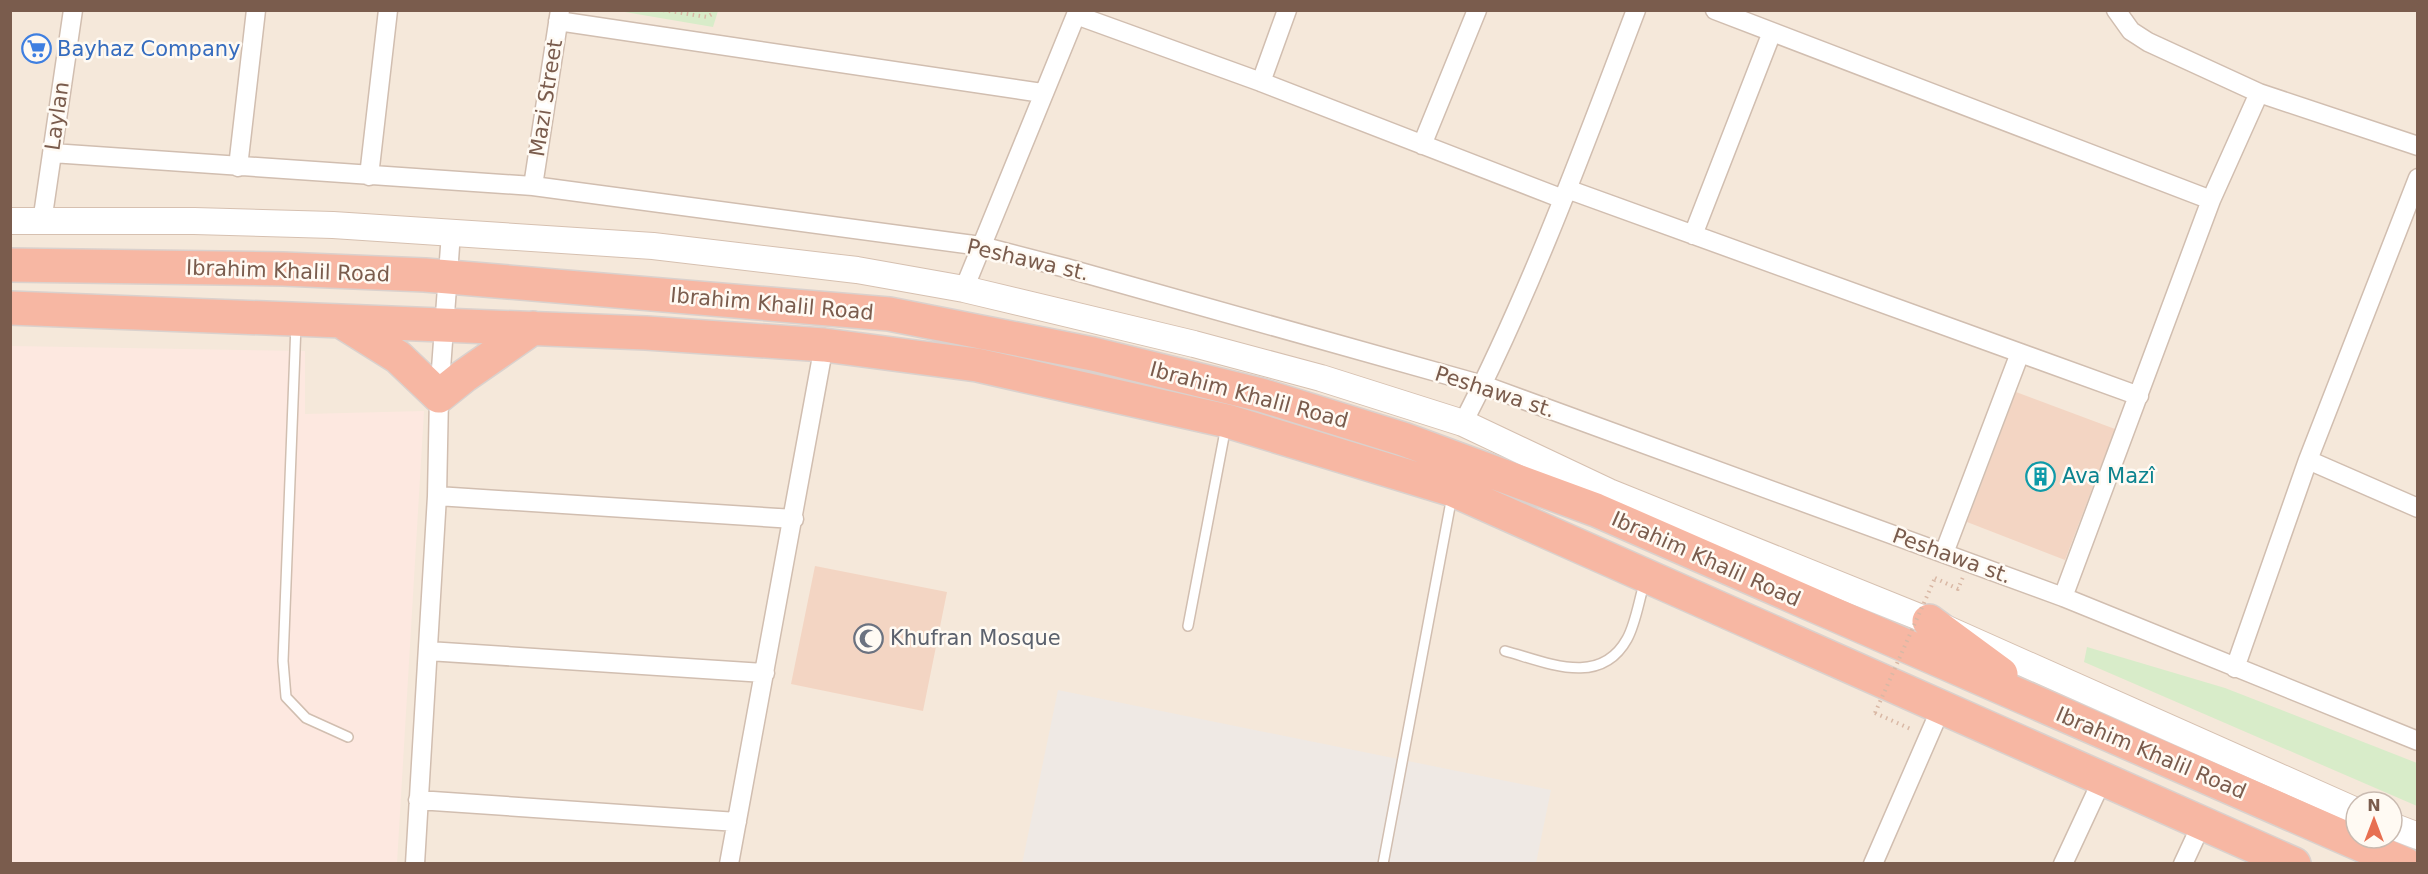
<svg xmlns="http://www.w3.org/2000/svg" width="2428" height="874" font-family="'DejaVu Sans',sans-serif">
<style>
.residential{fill:#f5e8da;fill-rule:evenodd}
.commercial{fill:#fde8e0}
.industrial{fill:#efe9e4}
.green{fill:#d8ecc9}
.building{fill:#f3d5c3}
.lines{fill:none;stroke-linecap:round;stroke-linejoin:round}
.lane-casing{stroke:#d1beb0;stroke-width:12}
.street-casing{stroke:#d1beb0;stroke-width:21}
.secondary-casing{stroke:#d6c0b0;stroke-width:28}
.highway-casing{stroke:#dad1cd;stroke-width:36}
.path{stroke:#d9b8a5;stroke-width:4;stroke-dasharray:1.5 4.5;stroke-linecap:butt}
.lane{stroke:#fff;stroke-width:9}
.street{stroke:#fff;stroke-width:18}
.secondary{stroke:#fff;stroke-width:26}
.highway{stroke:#f7b7a3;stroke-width:33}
.path-bridge{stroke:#d9b8a5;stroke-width:4;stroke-dasharray:1.5 4.5;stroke-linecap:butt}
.labels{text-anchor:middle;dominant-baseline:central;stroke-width:5;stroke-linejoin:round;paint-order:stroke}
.shop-label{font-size:21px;fill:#366cbe;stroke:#fffaf3;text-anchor:start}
.street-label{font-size:21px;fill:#7a5c4d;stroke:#fffaf3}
.culture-label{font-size:21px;fill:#0d838f;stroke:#fffaf3;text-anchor:start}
.worship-label{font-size:21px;fill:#5b616d;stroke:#fffaf3;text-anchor:start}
</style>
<rect width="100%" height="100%" fill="#fdf6ec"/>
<path class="residential" d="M10,11H2417V863H11ZM2356,802H2392V838H2356Z"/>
<path class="commercial" d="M11,346L305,351V414L424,411L397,863L11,864Z"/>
<path class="industrial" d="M1058,690L1551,790L1536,863L1022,864Z"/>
<path class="green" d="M619,11H718L713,27Z
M2087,647L2225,688L2417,763V806L2084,662Z"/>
<path class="building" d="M2016,392L2115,429L2065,560L1967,522Z
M815,566L947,592L923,711L791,684Z"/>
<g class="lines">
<defs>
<path id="lane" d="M296,324L283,661L286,697L306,718L348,737
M1188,626L1226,426
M1505,651C1546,662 1600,688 1627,639C1636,623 1639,599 1645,581
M1383,864L1452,496"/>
<path id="street" d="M1715,10L2211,200
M1076,15L1261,82L1563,199
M558,21L1042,93
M1261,82L1287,10
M2259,93L2418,146
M1422,145L1477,10
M52,153L533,186L981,246L1066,268L1483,385L2063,597L2418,741
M238,167L256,10
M369,176L388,10
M533,186L560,10
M1567,189L2139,396
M42,222L73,10
M1693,235L1772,32
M964,289L1078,10
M1463,423C1531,291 1583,149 1636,10
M2308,460L2418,178
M437,496L794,519
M1944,553L2020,353
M2063,597L2211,200L2259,93L2148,42L2131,31L2116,10
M428,651L765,673
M2235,668L2308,460L2418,508
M418,800L737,822
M415,864L437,496L439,396L451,233
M729,864L824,345
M1873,864L1941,708
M2063,864L2103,778
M2183,864L2202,823"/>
<path id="secondary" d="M10,221H194L333,225L653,246L857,270L964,289L1194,344L1321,378L1463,423L1609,492L1929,621L2356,811
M2392,826L2418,836"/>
<path id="highway" d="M10,265L283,269L425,275L889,314L1093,354L1261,395L1403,439L1596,510L2405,864
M10,308L646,333L824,345L977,365L1227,421L1453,490L2294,864
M342,322L398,357L439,396L464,376L533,328
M1929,621L2001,674"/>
</defs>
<use href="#lane" class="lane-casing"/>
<use href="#street" class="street-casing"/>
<use href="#secondary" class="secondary-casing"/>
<use href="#highway" class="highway-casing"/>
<path class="path" d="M663,10L707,17L712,14V10
M1935,578L1958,589L1963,577
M1875,713L1913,730"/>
<use href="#lane" class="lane"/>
<use href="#street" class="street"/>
<use href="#secondary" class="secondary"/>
<use href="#highway" class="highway"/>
<path class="path-bridge" d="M1875,713L1935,578"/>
</g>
<defs>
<symbol id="supermarket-ring" viewBox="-11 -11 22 22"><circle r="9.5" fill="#fffaf3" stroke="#3f7fe0" stroke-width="1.5"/><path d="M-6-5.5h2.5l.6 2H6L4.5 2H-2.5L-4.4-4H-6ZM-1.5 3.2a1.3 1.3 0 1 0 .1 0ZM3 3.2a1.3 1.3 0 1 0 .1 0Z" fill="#3f7fe0"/></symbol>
<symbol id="building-ring" viewBox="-11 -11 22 22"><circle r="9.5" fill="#fffaf3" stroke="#0f9aa8" stroke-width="1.5"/><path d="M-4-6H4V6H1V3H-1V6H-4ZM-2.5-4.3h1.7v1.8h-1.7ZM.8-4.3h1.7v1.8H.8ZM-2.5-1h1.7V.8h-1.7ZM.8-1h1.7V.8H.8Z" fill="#0f9aa8"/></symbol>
<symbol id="mosque-ring" viewBox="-11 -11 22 22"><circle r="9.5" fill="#fffaf3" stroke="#6b7280" stroke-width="1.5"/><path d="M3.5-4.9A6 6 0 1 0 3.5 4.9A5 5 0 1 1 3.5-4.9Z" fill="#6b7280"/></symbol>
</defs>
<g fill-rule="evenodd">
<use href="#supermarket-ring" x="20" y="32" width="33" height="33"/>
<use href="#building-ring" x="2024" y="460" width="33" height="33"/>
<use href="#mosque-ring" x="852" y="622" width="33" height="33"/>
</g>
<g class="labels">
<g class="shop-label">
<text x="57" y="49">Bayhaz Company</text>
</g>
<g class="street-label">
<text transform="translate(546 98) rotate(-81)">Mazi Street</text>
<text transform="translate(57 116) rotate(-82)">Laylan</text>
<text transform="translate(1028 260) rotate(13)">Peshawa st.</text>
<text transform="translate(288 271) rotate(2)">Ibrahim Khalil Road</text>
<text transform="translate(772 304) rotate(5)">Ibrahim Khalil Road</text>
<text transform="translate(1495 392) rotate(18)">Peshawa st.</text>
<text transform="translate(1249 395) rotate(15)">Ibrahim Khalil Road</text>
<text transform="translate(1952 556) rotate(20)">Peshawa st.</text>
<text transform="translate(1706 559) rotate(24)">Ibrahim Khalil Road</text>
<text transform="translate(2151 753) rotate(23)">Ibrahim Khalil Road</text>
</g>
<g class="culture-label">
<text x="2062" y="476">Ava Mazî</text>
</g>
<g class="worship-label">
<text x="890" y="638">Khufran Mosque</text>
</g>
</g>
<rect width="2428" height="874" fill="none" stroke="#7a5c4d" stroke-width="24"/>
<g transform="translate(2374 820)"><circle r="28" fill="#fffaf3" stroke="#cabbb1" stroke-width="1.5"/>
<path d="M0-4.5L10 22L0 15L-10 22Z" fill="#e76f51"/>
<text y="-9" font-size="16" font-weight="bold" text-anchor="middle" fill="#7a5c4d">N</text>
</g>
</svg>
